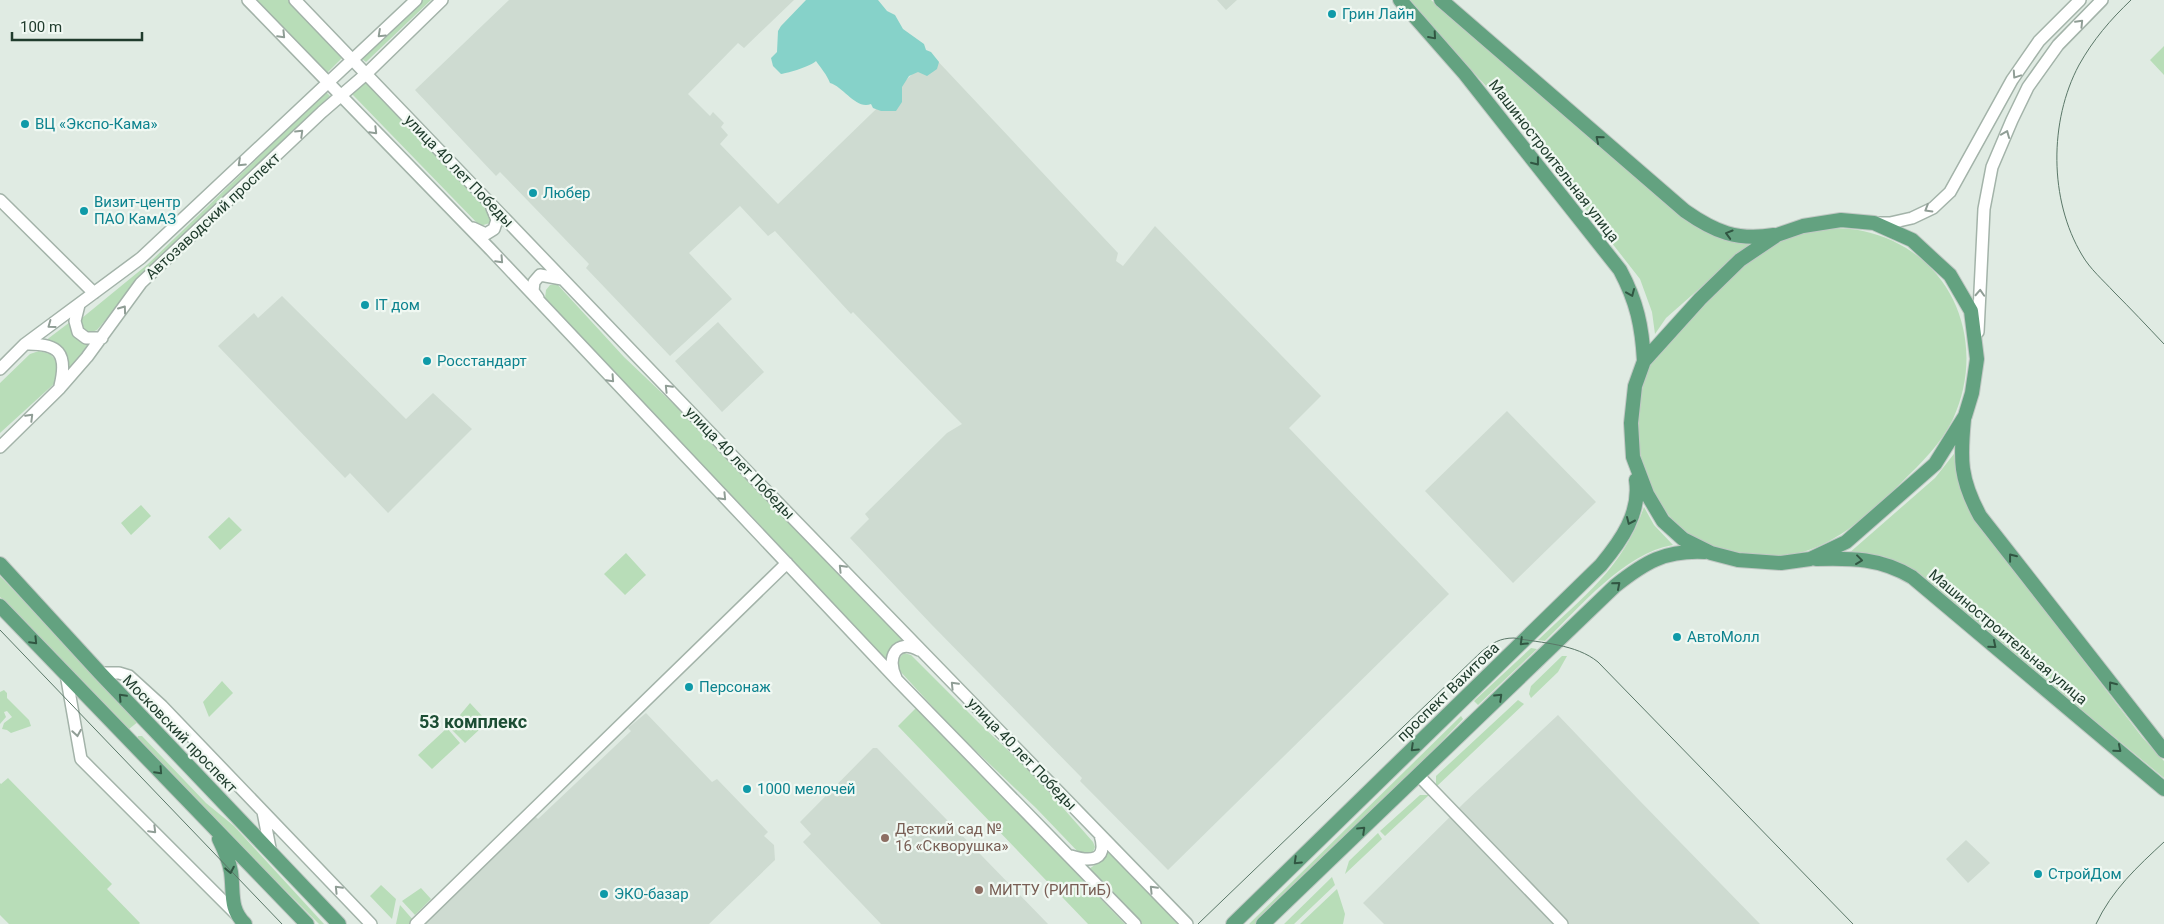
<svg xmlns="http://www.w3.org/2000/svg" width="2164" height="924" font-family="Roboto,sans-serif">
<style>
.built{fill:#cedbd1}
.green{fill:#b8ddb8}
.water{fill:#86d2c9}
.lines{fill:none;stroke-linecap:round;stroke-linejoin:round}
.minor-casing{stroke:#a3b3a9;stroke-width:14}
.major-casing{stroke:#c1c8c4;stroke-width:16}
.minor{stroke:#fff;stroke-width:11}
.major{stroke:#63a280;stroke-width:14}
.tram{stroke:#5a7768;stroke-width:1}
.oneway{stroke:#909e96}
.oneway2{stroke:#315642}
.culture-dot{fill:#0f9aa8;stroke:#f0f8f2;stroke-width:2}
.education-dot{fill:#8d6e63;stroke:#f0f8f2;stroke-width:2}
.labels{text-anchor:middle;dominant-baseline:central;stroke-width:4.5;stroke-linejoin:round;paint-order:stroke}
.culture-label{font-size:15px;fill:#0d838f;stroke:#f0f8f2;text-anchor:start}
.street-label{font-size:15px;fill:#203c2d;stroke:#f0f8f2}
.education-label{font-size:15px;fill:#785e54;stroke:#f0f8f2;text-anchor:start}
.quarter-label{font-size:18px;font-weight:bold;fill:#1c4e34;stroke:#f0f8f2}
</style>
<rect width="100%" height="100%" fill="#e0ebe3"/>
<path class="built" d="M509,0H794L744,48L738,43L688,94L710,116L713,112L724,123L721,127L728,135L720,144L778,204L932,55L1118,253L1116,261L1123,266L1155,226L1321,396L1289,428L1449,594L1168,870L1083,784L1080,781L1082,778L931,624L850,538L869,519L865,514L947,433L962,424L954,416L853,312L851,314L775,231L768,236L740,206L689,253L732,299L670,356L586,268L589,264L500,172L496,176L415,90Z
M1217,0H1237L1226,10Z
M282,296L406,419L433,393L472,429L388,513L350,473L345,478L218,346L254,313L258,318Z
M718,322L764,372L722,412L675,361Z
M1507,411L1596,502L1513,583L1425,491Z
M646,713L712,782L717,779L768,832L764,836L774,845L775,860L709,924H422L535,816L538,819L631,731L628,728Z
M1558,715L1639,800L1760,924H1384L1363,903L1465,802Z
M873,748H877L1048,924H881L803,842L811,834L800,822Z
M1966,840L1990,863L1968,883L1946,859Z"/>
<path class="green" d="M255,0H288L344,56L327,73Z
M423,0H431L366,62L362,59Z
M1407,0H1431L1662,199L1733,241L1750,244L1666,318L1655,334L1652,312L1640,279L1508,110Z
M2164,46V75L2150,60Z
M368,80L489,207L493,216L490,223L480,226L352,94Z
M326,92L330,96L134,286L97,330L89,333L83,331L80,321L82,318L148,264Z
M1822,228C1836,228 1850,228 1863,231C1951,250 1989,340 1953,419C1941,444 1921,463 1902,482C1853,530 1806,572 1732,552C1721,549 1707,547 1698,541C1650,510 1626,450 1641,394C1644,383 1646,370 1653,361C1662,347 1676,335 1687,323C1714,294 1742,258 1778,241C1792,235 1807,232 1822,228Z
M557,284L624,357L703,432L902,639L889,652L885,661L748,512L682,448L545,298L546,290L550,285Z
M70,322C71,335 78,341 91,343L70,368L65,354L45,341Z
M39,351L50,354L59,364L56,382L0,433V383L30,354Z
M1957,450L1958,480L1967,506L2083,660L2142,737L2164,761V778L1916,573L1883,556L1848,554L1935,478Z
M141,505L151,516L131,535L121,523Z
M1644,507L1654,525L1673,545C1624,553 1579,608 1545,641L1538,640C1583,597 1623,568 1644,507Z
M229,517L242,530L220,550L208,537Z
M626,553L646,575L625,595L604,574Z
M0,576L139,721L129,729L0,597Z
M1531,648L1537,649L1478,705L1474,701Z
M904,653L911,655L979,723L1034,775L1093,842L1095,847L1092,854L1082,856L1036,808L955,731L899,670L897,661Z
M1562,656H1567L1558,672L1531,698L1529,694L1531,686Z
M222,681L233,693L209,717L203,702Z
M4,690L7,693V698L29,720L31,726L11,733L7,730L2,729L4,723L12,717L7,711L4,712L6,717L0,724V692Z
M1518,700L1524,704L1436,787V776Z
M470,703L483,717L462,718L460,715Z
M916,708H919L1071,862L1098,896L1125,924H1088L898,726Z
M1461,716L1463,719L1412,773L1258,924H1249Z
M480,723V729L465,743L448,726Z
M447,728L460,743L432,769L418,755Z
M138,736H142L206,803L234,826L324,924H319L137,742Z
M8,778L112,884L107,889L140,923L139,924H9L0,915V783L1,784Z
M1420,795H1429L1385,836L1380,831Z
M1378,833L1382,839L1345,874L1349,861Z
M1108,850L1179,924H1142L1089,869L1105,858Z
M1332,877L1335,885L1294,924H1284Z
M381,885L396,899L392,919L370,896Z
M421,888L431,899L415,915L402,901Z
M1337,889L1345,914L1343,924H1300Z
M400,905L414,921L411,924H396Z"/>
<path class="water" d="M806,0H878L887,11L895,15L903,29L924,44L926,50L931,52L939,62L937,69L927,76L918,72L909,76L902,87V102L896,111H881L873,108L871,104C856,110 844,87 830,83C827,75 821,68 816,61C811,66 789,73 781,74L773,66L771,58L777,52L778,31L781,26Z"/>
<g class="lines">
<defs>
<path id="minor" d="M248,0L490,249L898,681L1135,924
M295,0L749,473L1187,924
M0,200L94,293
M1876,223H1890L1912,218L1933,208L1950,192L2012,80L2039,41L2080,0
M473,228L486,234L494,229L497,220L492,208
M538,298L533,291L534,282L540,275L562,279
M79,305L75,321L78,332L86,338H102
M1978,332L1984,209L1992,167L2012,120L2028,87L2058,45L2102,0
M25,344C59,343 68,353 60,386
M0,369L25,344L141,258L416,0
M0,447L60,388L87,357L141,283L322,112L366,74L442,0
M100,673H119L129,676L162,706L371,924
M66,674L81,759L236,914
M896,678C886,658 896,638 919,650
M1418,775L1562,924
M263,812L271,853
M1071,856C1091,862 1108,861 1100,835
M416,924L787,563"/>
<path id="major" d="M1400,0L1465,74L1620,270C1637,302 1642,326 1644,361
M1441,0L1685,211C1715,232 1737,241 1774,235
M1841,220L1874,223L1912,240L1950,275L1971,311L1977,359L1972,393L1965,416L1935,464L1846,542L1810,559L1781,563L1738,560L1711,553L1683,539L1663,521L1647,494L1633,457L1631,423L1635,386L1644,361L1700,299L1740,260L1777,235L1803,226Z
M1964,419C1960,460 1960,479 1980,516L2164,751
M1816,559C1852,558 1880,558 1912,577L2164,789
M0,564L100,673L339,924
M0,606L307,924
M219,839C224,849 229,860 231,872C234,893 229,908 245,924
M1233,924L1601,565C1621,541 1641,513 1636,480
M1263,924L1615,586C1645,562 1665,550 1705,552"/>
</defs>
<use href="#minor" class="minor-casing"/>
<use href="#major" class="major-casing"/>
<use href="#minor" class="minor"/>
<use href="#major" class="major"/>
<path class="tram" d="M2131,0C2110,20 2093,40 2079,65C2049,121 2049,200 2082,255C2090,269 2103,280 2114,292C2131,309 2147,326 2164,344
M0,630L282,924
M1198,924L1481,652C1492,643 1500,638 1514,638C1542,643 1576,644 1598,662L1853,924
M2096,924C2112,890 2137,867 2164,842"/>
</g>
<defs><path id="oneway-chevron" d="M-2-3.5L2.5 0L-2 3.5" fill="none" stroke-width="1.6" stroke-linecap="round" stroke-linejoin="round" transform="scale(1.25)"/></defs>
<g class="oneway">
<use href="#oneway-chevron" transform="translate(2080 23) rotate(-46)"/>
<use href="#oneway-chevron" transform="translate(381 34) rotate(137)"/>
<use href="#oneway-chevron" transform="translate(282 35) rotate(46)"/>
<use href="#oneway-chevron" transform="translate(2016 75) rotate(124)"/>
<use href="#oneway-chevron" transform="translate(374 131) rotate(45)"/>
<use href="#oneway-chevron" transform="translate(300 133) rotate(-44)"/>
<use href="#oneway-chevron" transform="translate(2006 134) rotate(-68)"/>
<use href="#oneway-chevron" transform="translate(241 163) rotate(137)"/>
<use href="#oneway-chevron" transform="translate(1928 209) rotate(149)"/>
<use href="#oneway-chevron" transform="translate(500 260) rotate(47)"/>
<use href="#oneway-chevron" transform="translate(1980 293) rotate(-87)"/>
<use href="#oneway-chevron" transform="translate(123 309) rotate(-54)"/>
<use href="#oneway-chevron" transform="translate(51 325) rotate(144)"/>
<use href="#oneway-chevron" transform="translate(611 379) rotate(47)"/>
<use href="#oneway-chevron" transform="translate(668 388) rotate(-134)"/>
<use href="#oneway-chevron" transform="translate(30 417) rotate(-45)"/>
<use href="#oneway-chevron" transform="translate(723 497) rotate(46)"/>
<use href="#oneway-chevron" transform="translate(842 568) rotate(-134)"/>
<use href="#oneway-chevron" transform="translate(954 685) rotate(-134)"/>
<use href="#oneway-chevron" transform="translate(77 733) rotate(81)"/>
<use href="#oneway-chevron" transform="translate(153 830) rotate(45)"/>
<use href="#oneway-chevron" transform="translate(338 889) rotate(-134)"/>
<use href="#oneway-chevron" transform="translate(1153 889) rotate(-134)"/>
</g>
<g class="oneway2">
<use href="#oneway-chevron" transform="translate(1433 36) rotate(49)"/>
<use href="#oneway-chevron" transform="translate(1599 139) rotate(-140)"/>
<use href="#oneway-chevron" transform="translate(1536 162) rotate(52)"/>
<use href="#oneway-chevron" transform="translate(1729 234) rotate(-164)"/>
<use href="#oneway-chevron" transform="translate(1631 293) rotate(67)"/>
<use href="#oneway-chevron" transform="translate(1630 521) rotate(114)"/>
<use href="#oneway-chevron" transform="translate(2012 557) rotate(-128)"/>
<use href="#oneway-chevron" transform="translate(1859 560) rotate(7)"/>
<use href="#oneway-chevron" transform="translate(1617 585) rotate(-41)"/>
<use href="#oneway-chevron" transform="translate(34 641) rotate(46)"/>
<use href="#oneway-chevron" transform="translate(1523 642) rotate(136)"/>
<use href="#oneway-chevron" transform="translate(1993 645) rotate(40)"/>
<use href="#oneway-chevron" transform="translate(2112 685) rotate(-128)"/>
<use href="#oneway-chevron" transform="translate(122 697) rotate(-133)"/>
<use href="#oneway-chevron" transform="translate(1499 697) rotate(-44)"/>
<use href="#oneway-chevron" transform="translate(1414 748) rotate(136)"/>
<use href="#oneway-chevron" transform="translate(2118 749) rotate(40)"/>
<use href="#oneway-chevron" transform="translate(159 771) rotate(47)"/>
<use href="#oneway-chevron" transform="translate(1362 830) rotate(-44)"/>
<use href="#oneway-chevron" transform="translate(1297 861) rotate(136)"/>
<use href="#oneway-chevron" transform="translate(230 870) rotate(79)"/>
</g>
<g class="culture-dot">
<circle cx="1332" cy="14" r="5"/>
<circle cx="25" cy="124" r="5"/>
<circle cx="533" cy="193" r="5"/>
<circle cx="84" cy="211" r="5"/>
<circle cx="365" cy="305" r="5"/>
<circle cx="427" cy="361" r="5"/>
<circle cx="1677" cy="637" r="5"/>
<circle cx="689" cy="687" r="5"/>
<circle cx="747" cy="789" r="5"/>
<circle cx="2038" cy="874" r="5"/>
<circle cx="604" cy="894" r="5"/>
</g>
<g class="education-dot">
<circle cx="885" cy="838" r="5"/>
<circle cx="979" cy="890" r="5"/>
</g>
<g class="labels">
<g class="culture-label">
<text x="1342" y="14">Грин Лайн</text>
<text x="35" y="124">ВЦ «Экспо-Кама»</text>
<text x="543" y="193">Любер</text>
<text x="94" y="202">Визит-центр<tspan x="94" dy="17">ПАО КамАЗ</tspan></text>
<text x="375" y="305">IT дом</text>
<text x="437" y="361">Росстандарт</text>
<text x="1687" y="637">АвтоМолл</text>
<text x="699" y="687">Персонаж</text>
<text x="757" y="789">1000 мелочей</text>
<text x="2048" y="874">СтройДом</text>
<text x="614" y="894">ЭКО-базар</text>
</g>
<g class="street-label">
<text transform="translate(1554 161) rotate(52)">Машиностроительная улица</text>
<text transform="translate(459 171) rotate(46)">улица 40 лет Победы</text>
<text transform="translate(213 216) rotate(-43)">Автозаводский проспект</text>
<text transform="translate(740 463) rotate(46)">улица 40 лет Победы</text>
<text transform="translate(2008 637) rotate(40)">Машиностроительная улица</text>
<text transform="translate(1448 692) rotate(-44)">проспект Вахитова</text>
<text transform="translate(180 734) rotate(46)">Московский проспект</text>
<text transform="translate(1022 754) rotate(46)">улица 40 лет Победы</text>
</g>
<g class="education-label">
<text x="895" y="829">Детский сад №<tspan x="895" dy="17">16 «Скворушка»</tspan></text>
<text x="989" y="890">МИТТУ (РИПТиБ)</text>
</g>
<g class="quarter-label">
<text x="473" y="721">53 комплекс</text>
</g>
</g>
<path d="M12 32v8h130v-8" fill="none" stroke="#203c2d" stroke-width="2.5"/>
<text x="20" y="32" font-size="15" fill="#203c2d" stroke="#f0f8f2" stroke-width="4" paint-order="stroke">100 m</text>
</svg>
